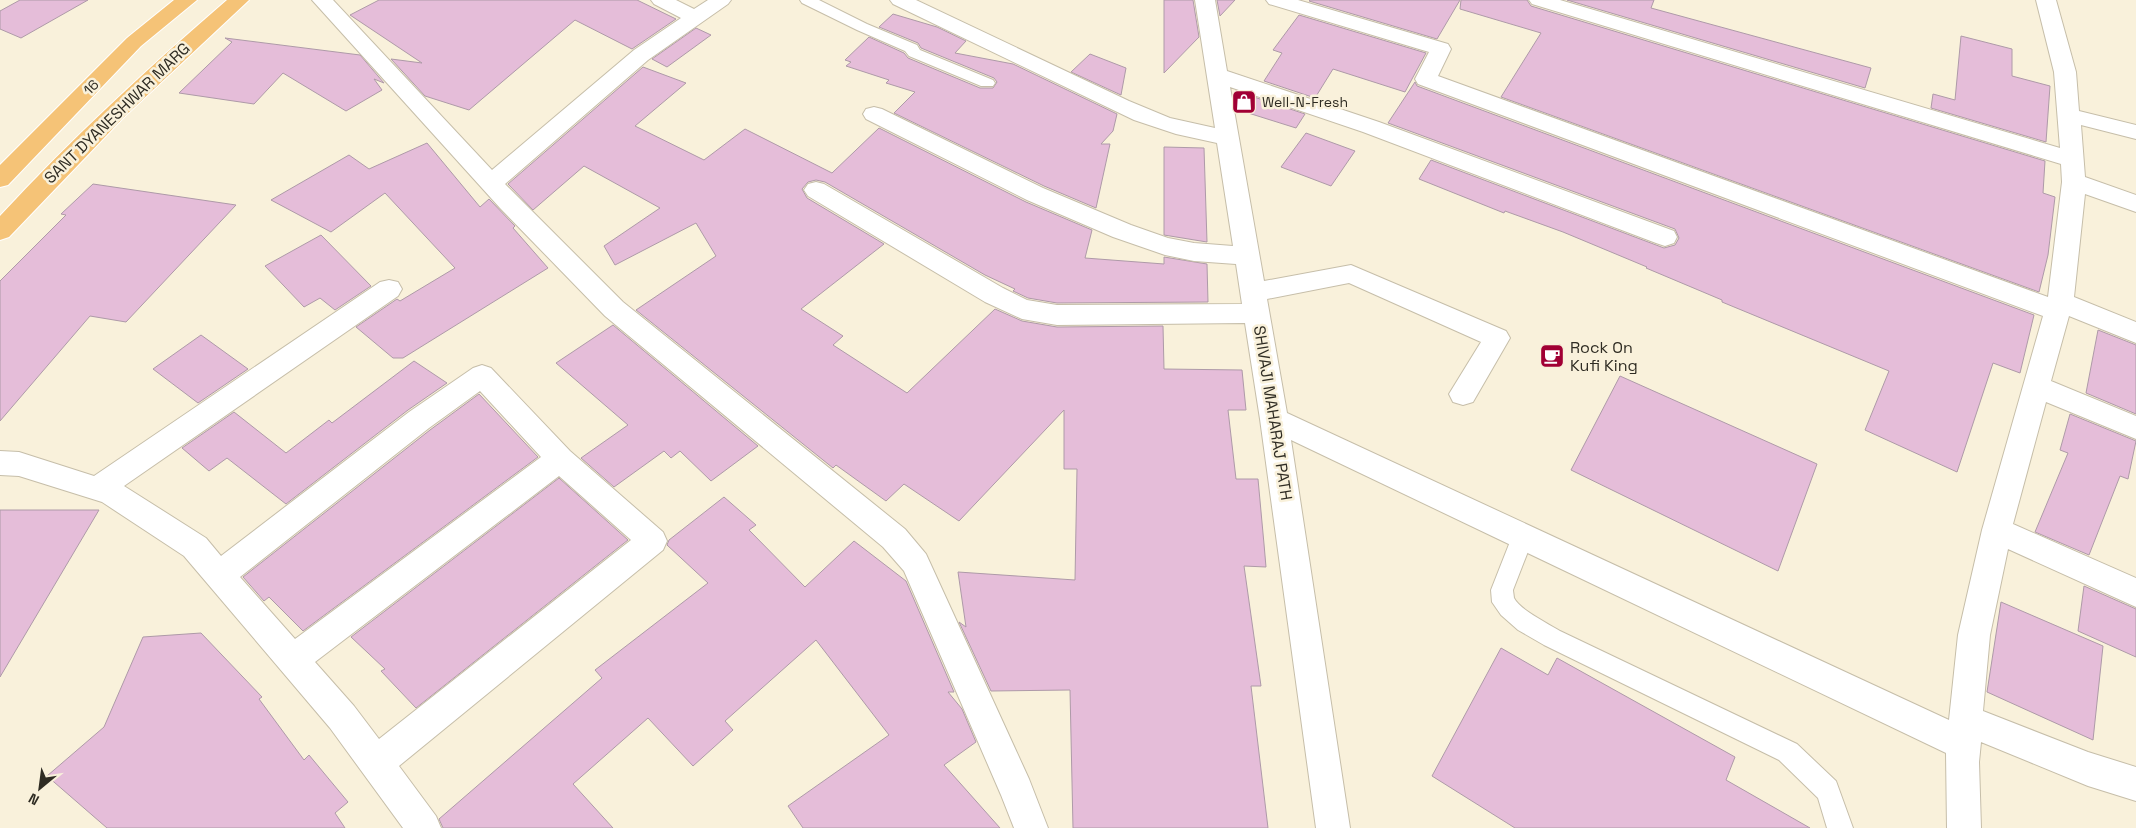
<svg xmlns="http://www.w3.org/2000/svg" width="2136" height="828" font-family="'Space Grotesk',sans-serif">
<style>
.building{fill:#e5bdd9;stroke:#ae9aa8}
.lines{fill:none;stroke-linecap:round;stroke-linejoin:round}
.service-casing{stroke:#c6bea9;stroke-width:2}
.minor-casing{stroke:#c6bea9;stroke-width:2}
.primary-casing{stroke:#fff;stroke-width:2}
.service{fill:#fff;fill-rule:evenodd}
.minor{fill:#fff;fill-rule:evenodd}
.primary{fill:#f5c377;fill-rule:evenodd}
.labels{text-anchor:middle;dominant-baseline:central;stroke-width:5;stroke-linejoin:round;paint-order:stroke}
.far-street-label{font-size:14px;fill:#2f2c23;stroke:#f9f1db}
.far-poi-label{font-size:14px;fill:#2f2c23;stroke:#f9f1db;text-anchor:start}
.street-label{font-size:16px;fill:#2f2c23;stroke:#f9f1db}
.poi-label{font-size:16px;fill:#2f2c23;stroke:#f9f1db;text-anchor:start}
</style>
<rect width="100%" height="100%" fill="#f9f1db"/>
<path class="building" d="M20,0H88L21,38L0,29V11Z
M379,0H637L676,19L632,49L575,20L469,110L425,96L391,59L422,63L350,15Z
M1164,0H1193L1199,37L1164,73Z
M1217,0H1235L1220,16Z
M1310,0H1460L1437,39L1309,1Z
M1461,0H1527L1531,6L2045,161L2043,193L2055,197L2048,255L2039,292L1501,97L1541,33L1460,9Z
M1567,0H1654L1651,8L1871,68L1865,88Z
M893,14L937,27L966,41L955,53L1013,64L1117,114L1113,131L1101,144H1110L1096,208L1044,186L894,113L915,92L886,83L889,80L846,66L851,62L845,60L869,37L904,53L908,58L980,88H993L997,82L994,78L921,48L918,43L879,27Z
M1299,15L1426,53L1405,92L1333,69L1315,98L1264,81L1282,53L1273,50Z
M696,28L711,35L667,67L652,59Z
M1961,36L2012,49V76L2050,86L2046,142L1931,108L1933,94L1955,100Z
M225,38L360,55L384,83L374,79L382,90L346,111L283,73L254,104L179,93L232,42Z
M1090,54L1126,68L1121,95L1071,72Z
M643,67L686,83L635,126L704,160L745,129L832,173L879,128L1026,202L1092,230L1085,258L1164,264V257L1207,264L1208,302L1057,303L1028,298L1013,291L1015,289L985,275L825,182L816,180L808,182L802,189L807,198L884,244L801,309L843,336L833,345L907,393L995,309L1022,321L1057,327L1163,326L1164,369L1242,370L1246,410H1228L1236,479H1258L1264,544L1266,567L1244,566L1261,686H1251L1268,828H1073L1070,690L991,691L959,622L966,627L958,572L1075,580L1077,469H1064V410L959,521L904,484L886,501L836,465L833,468L636,310L716,256L696,223L615,265L604,246L660,208L584,166L533,210L508,184Z
M1415,82L1417,86L2034,315L2020,373L1993,363L1957,472L1865,430L1889,371L1722,302V300L1646,268L1647,267L1563,232L1505,211L1504,213L1419,179L1431,160L1664,248L1675,245L1679,238L1675,229L1388,123Z
M1254,97L1305,114L1296,128L1245,112Z
M1306,133L1355,151L1331,186L1281,167Z
M427,143L480,207L489,199L515,226L513,228L548,268L403,358H393L356,327L397,299L400,301L455,268L385,193L331,232L271,200L349,155L369,169Z
M1164,147L1204,148L1207,242L1164,235Z
M93,184L236,205L126,322L90,316L0,421V281L66,215L61,214Z
M321,235L371,286L335,310L320,298L304,307L265,266Z
M613,325L758,446L711,481L680,451L671,458L664,451L614,487L581,458L628,425L556,363Z
M2098,330L2136,345V414L2086,393Z
M201,335L248,369L198,403L153,369Z
M414,361L447,383L408,410L286,504L227,458L209,471L182,448L234,412L286,453L329,420L332,423Z
M1620,376L1817,464L1778,571L1571,470Z
M479,394L538,457L303,631L269,597L264,601L243,577L430,430Z
M2070,414L2136,441L2128,479L2120,476L2089,555L2035,532L2068,453L2060,450Z
M559,478L628,540L416,708L381,671L385,669L351,637Z
M724,497L756,525L749,530L805,587L854,541L906,581L954,692H948L962,709L976,742L944,765L1000,828H803L788,806L889,735L816,640L725,721L733,730L693,766L648,718L573,784L613,828H443L439,819L602,678L595,670L708,583L667,545L669,540Z
M0,510H99L0,677Z
M2084,586L2136,609V657L2078,631Z
M2001,602L2103,646L2093,740L1987,692Z
M201,633L262,697L259,699L304,760L309,755L348,802L335,813L345,828H107L47,776L104,727L143,637Z
M1501,648L1548,675L1557,658L1735,757L1726,780L1810,828H1515L1432,776Z"/>
<g class="lines">
<defs>
<path id="service" d="M800,0H819L867,24L917,45L920,50L993,80L995,83L993,86H981L909,56L905,51L857,30L802,3Z
M1523,527L1531,529L1534,536L1513,590C1513,591 1514,597 1514,598C1520,610 1549,624 1560,631L1797,744L1836,781L1853,828H1827L1818,798L1779,760L1544,645L1518,630L1501,615L1492,602L1491,590L1515,529Z"/>
<path id="minor" d="M312,0H333L492,170L634,50L681,18L654,4L651,0H676L694,9L708,0H731L728,4L648,60L505,184L623,302L905,529L926,554L1029,779L1048,828H1014L1001,795L904,571L883,547L605,316L500,208Z
M890,0H916L1129,101L1170,118L1215,128L1195,0H1215L1227,71L1379,122L1674,231L1677,237L1674,243L1665,246L1656,243L1363,132L1230,87L1264,281L1351,265L1506,331L1510,338L1473,402L1463,405L1453,402L1449,394L1481,342L1349,283L1267,299L1287,413L1949,720L1958,635L1982,530L2043,316L1418,84L1415,79L1429,52L1269,4L1266,0H1298L1448,44L1451,49L1438,76L2048,297L2062,182L2061,164L1532,4L1529,0H1560L2060,148L2054,72L2036,0H2056L2076,72L2079,111L2136,125V139L2081,125L2085,177L2136,195V212L2085,194L2074,297L2136,322V343L2069,316L2051,381L2136,416V439L2046,402L2013,524L2136,578V607L2008,549L1990,635L1983,711L2088,752L2136,767V801L2088,786L1981,742L1979,762L1981,828H1947L1946,753L1291,440L1350,828H1316L1260,419L1245,323L1057,325L1022,319L985,302L808,196L804,190L808,184L816,182L824,184L1003,288L1027,300L1057,305L1242,304L1236,264L1194,261L1165,255L1113,237L1027,200L866,119L863,114L866,109L874,107L882,109L1043,188L1131,225L1168,238L1194,243L1233,246L1217,143L1176,134L1134,120L893,4Z
M389,280L398,282L402,289L398,296L124,486L206,538L221,556L409,412L473,368L482,365L491,368L570,451L663,532L667,541L663,550L399,766L436,816L441,828H403L330,728L184,556L102,502L19,476L0,475V451L19,452L94,476L380,282ZM480,391L541,457L295,639L240,577L429,428ZM559,476L631,540L379,739L354,706L315,662Z"/>
<path id="primary" d="M174,0H197L141,46L8,185L0,187V165L127,38Z
M227,0H249L124,117L9,237L0,240V216C71,139 148,68 227,0Z"/>
</defs>
<use href="#service" class="service-casing"/>
<use href="#minor" class="minor-casing"/>
<use href="#primary" class="primary-casing"/>
<use href="#service" class="service"/>
<use href="#minor" class="minor"/>
<use href="#primary" class="primary"/>
</g>
<defs>
<symbol id="shop-square" viewBox="-11 -11 22 22"><rect x="-9" y="-9" width="18" height="18" rx="4" fill="#a10034" stroke="#f9f1db"/><path d="M-5-2.5h2.3a2.7 3.5 0 0 1 5.4 0H5L5.5 6h-11ZM-1.5-2.5h3a1.5 2.3 0 0 0-3 0Z" fill="#fff"/></symbol>
<symbol id="cafe-square" viewBox="-11 -11 22 22"><rect x="-9" y="-9" width="18" height="18" rx="4" fill="#a10034" stroke="#f9f1db"/><path d="M-5.5-4.5H6V0H3Q3 3.5 0 3.5H-2.5Q-5.5 3.5-5.5 0ZM3-3.2v2h1.7v-2ZM-6 4.5H4V6H-6Z" fill="#fff"/></symbol>
</defs>
<g fill-rule="evenodd">
<use href="#shop-square" x="1230" y="88" width="28" height="28"/>
<use href="#cafe-square" x="1538" y="342" width="28" height="28"/>
</g>
<g class="labels">
<g class="far-street-label">
<text transform="translate(91 87) rotate(-46)">16</text>
</g>
<g class="far-poi-label">
<text x="1262" y="102">Well-N-Fresh</text>
</g>
<g class="street-label">
<text transform="translate(117 113) rotate(-44)">SANT DYANESHWAR MARG</text>
<text transform="translate(1273 413) rotate(81)">SHIVAJI MAHARAJ PATH</text>
</g>
<g class="poi-label">
<text x="1570" y="347">Rock On<tspan x="1570" dy="18">Kufi King</tspan></text>
</g>
</g>
<g transform="translate(40 788) rotate(209)" stroke="#f9f1db" stroke-width="4" paint-order="stroke">
<path d="M0-4L9 19L0 12L-9 19Z" fill="#2f2c23"/>
<text y="-8" font-size="14" font-weight="bold" text-anchor="middle" fill="#2f2c23">N</text>
</g>
</svg>
